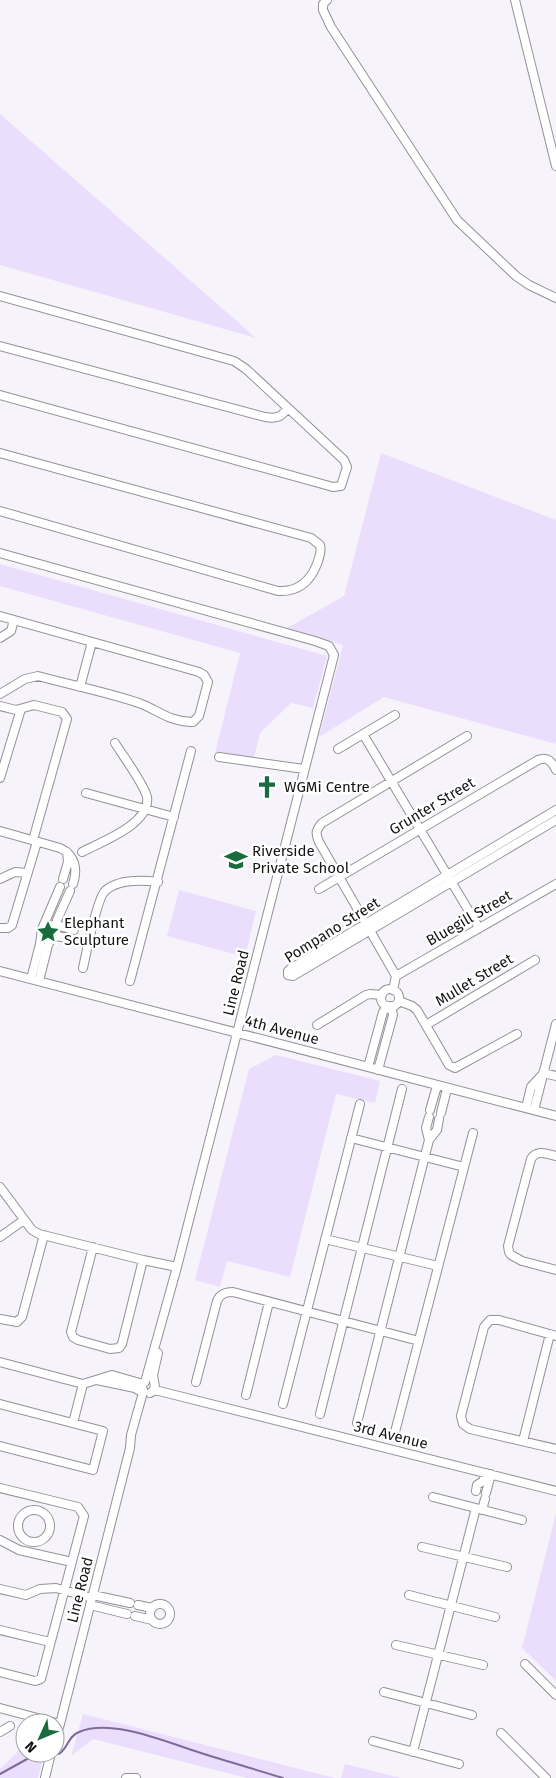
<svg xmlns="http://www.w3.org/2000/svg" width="556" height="1778" font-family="'Fira Sans',sans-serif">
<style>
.green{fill:#ebdefd}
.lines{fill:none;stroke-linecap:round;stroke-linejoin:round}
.stream{stroke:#7e6b98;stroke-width:2}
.minor-casing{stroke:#939197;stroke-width:10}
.minor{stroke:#fff;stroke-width:8}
.labels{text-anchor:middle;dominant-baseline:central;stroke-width:5;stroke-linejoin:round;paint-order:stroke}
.poi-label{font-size:15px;fill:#141416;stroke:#fff;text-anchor:start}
.street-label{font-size:15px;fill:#141416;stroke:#fff}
</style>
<rect width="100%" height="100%" fill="#f6f3fa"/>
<path class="green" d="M0,114L256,338L0,265Z
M381,453L556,520V744L384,697L319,737L343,645L285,629L344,596Z
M0,564L327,656L313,708L291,703L260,733L254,758L215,753L240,653L0,586Z
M179,890L256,911L245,957L167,936Z
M276,1055L380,1081L375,1103L336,1094L290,1277L227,1261L220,1287L195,1280L249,1069Z
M556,1513V1681L522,1648Z
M83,1714L335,1778H247L93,1739L71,1756Z
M24,1745L25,1753H44L38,1778H0V1769Z
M345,1764L401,1778H341Z"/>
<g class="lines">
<path class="stream" d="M59,1754C68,1748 68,1736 79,1732C111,1718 166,1742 198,1752C226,1761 254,1769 283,1778
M0,1774L38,1753"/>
<defs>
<path id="minor" d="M327,0L323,4V10L331,27L457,220L516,276L529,285L556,298
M515,0L556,166
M0,296L234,361L246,369L344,460L347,467L341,486L333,487L0,395
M0,346L265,417C277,419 281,417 288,408
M0,453L311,538L320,545C322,552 319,558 317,564C310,582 297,592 278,591L0,511
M0,553L315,641L329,646L334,655L177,1267L145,1382
M0,616L199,672L204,675L208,682L199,716L193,722C169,722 158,710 139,703C106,692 71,685 38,676L25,679L0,694
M0,638L11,631L14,620
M80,687L92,642
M0,706L16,710L34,705L62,712L67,719L33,840
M363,734L479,928
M338,749L395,715
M219,757L304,769
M0,778L21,709
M86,793L174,817
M556,810L290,969L288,971V975L293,976L556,820
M0,831L60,848C75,855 78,869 73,884
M82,852C101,842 151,824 147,797C144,784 123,756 115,743
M0,879L15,872L27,873
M63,879L68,862L67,852
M319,889L538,760C548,756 552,762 556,770
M0,928H8L12,925L37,842
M42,929C50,921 63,927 74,930
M52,939L57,936L71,939
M78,941L88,944
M83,968C86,954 97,898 105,891C118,879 142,880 158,882
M0,971L556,1116
M396,976L556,884
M31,979L40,944L42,929L60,887
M39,981L48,945L56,932L57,920L70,891
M130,981L191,751
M381 998a9 9 0 1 1 18 0a9 9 0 1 1-18 0Z
M393,990L396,976L319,842C315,833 316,830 322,823L467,736
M399,1001L412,1006L417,1010L449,1065L455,1068L517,1034
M317,1025L366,995L370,994L382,995
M426,1025L535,960
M368,1067L383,1012L388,1006
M378,1070L393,1015L391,1006
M543,1073L556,1076
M526,1108L531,1087L542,1075
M430,1110L437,1086
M534,1110L556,1024
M441,1113L447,1089
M429,1117L426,1128L429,1140
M351,1138L464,1167
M556,1156C547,1154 537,1149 531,1159L508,1246L509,1252L511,1255L522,1261L556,1270
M0,1187L32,1230L39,1234L143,1260L177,1267
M0,1237L24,1220
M325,1239L438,1266
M93,1247L71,1332L73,1337L78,1340L110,1349L119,1348L122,1344L143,1260
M0,1319L17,1322L22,1317L44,1235
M556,1336L499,1320H490L484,1327L461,1416L463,1424L470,1429L556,1449
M0,1362L83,1384L112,1375L143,1384
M97,1380L135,1388L138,1390
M196,1382L217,1301C220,1294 225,1292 233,1292L419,1341
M153,1391H159L556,1491
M150,1393L153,1391L155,1387L153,1375L158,1353
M246,1395L269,1302
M0,1404L103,1431L93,1470L0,1446
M283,1404L360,1104
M320,1414L402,1089
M73,1423L83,1384
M357,1423L429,1140L437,1130L439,1119
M395,1432L473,1133
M523,1441L550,1334
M0,1488L78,1507L84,1516L41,1679L35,1681L0,1672
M476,1491L477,1485L483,1481L486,1473
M486,1493L491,1474
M433,1497L522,1520
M18 1526a16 16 0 1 1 32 0a16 16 0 1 1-32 0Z
M482,1510L485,1499
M0,1540L19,1550L72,1562
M422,1547L507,1567
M0,1589L26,1595L40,1589L56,1588L92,1598
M93,1595L130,1603
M409,1595L495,1617
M150 1614a10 10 0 1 1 20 0a10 10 0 1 1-20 0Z
M90,1605L127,1614
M138,1605L152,1608
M135,1616L152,1620
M0,1630L50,1642
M396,1645L483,1665
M525,1664L556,1695
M384,1692L472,1715
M0,1708L60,1724
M0,1732L10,1726
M501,1733L546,1778
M55,1738L60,1724L130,1448L131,1435L142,1396L143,1390L135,1388
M373,1741L459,1764
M413,1752L476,1508
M45,1778L51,1753
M126,1778H136"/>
</defs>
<use href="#minor" class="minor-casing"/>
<use href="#minor" class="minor"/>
</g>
<defs>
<symbol id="church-bare" viewBox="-9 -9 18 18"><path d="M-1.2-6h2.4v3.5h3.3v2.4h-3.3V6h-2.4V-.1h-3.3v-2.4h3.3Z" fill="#186c3d" stroke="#fff" stroke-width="2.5" paint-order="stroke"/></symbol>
<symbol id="school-bare" viewBox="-9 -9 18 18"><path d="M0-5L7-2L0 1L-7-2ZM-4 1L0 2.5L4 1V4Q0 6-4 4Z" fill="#186c3d" stroke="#fff" stroke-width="2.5" paint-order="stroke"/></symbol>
<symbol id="sight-bare" viewBox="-9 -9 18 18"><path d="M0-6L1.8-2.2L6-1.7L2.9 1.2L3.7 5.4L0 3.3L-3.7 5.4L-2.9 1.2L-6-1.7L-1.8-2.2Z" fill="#186c3d" stroke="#fff" stroke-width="2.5" paint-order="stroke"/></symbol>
</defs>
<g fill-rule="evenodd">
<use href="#church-bare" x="251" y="771" width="32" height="32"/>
<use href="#school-bare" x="220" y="844" width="32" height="32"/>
<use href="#sight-bare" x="32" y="916" width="32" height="32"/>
</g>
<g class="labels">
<g class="poi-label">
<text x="284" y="787">WGMi Centre</text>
<text x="252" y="851">Riverside<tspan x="252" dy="17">Private School</tspan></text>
<text x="64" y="923">Elephant<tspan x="64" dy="17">Sculpture</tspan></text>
</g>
<g class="street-label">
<text transform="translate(432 806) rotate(-31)">Grunter Street</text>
<text transform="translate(469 918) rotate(-30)">Bluegill Street</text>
<text transform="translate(332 930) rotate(-32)">Pompano Street</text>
<text transform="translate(474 980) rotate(-31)">Mullet Street</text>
<text transform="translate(236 983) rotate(-76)">Line Road</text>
<text transform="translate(282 1030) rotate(15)">4th Avenue</text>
<text transform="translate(391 1435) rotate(14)">3rd Avenue</text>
<text transform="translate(80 1590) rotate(-76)">Line Road</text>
</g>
</g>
<g transform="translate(40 1738) rotate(226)"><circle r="24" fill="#ffffff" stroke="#a1a1a2"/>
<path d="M0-4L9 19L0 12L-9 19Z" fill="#186c3d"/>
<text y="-8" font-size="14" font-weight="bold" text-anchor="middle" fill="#141416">N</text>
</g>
</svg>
